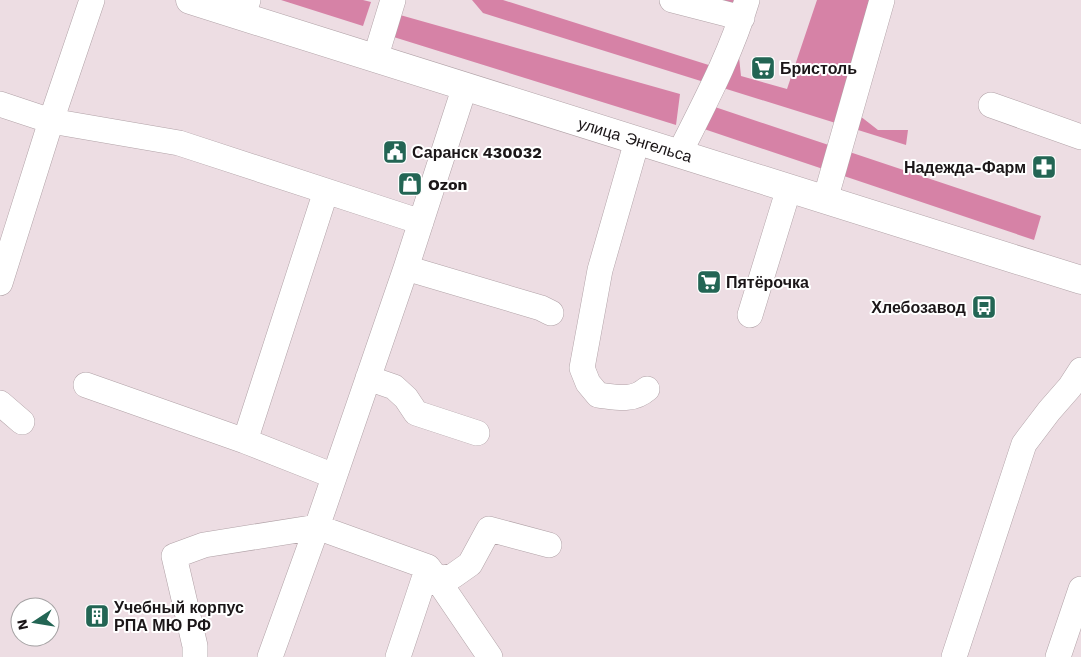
<svg xmlns="http://www.w3.org/2000/svg" width="1081" height="657" font-family="'Work Sans',sans-serif">
<style>
.forest{fill:#d682a6}
.lines{fill:none;stroke-linecap:round;stroke-linejoin:round}
.minor-casing{stroke:#b1a2a7;stroke-width:26}
.major-casing{stroke:#b1a2a7;stroke-width:29}
.minor{stroke:#fff;stroke-width:25}
.major{stroke:#fff;stroke-width:28}
.labels{text-anchor:middle;dominant-baseline:central;stroke-width:4;stroke-linejoin:round;paint-order:stroke}
.poi-label{font-size:16px;font-weight:bold;fill:#1b1618;stroke:#fff;text-anchor:start}
.street-label{font-size:16px;fill:#1b1618;stroke:#fff}
</style>
<rect width="100%" height="100%" fill="#eddde3"/>
<path class="forest" d="M281,0H363L371,2L363,26Z
M472,0H503L715,67L730,27L687,0H757L739,57L741,76L787,89L817,0H884L851,109L878,130H908L906,145L483,13Z
M393,13L680,94L676,125L384,34Z
M709,105L1041,216L1034,240L701,128Z"/>
<g class="lines">
<defs>
<path id="minor" d="M672,0L742,18
M242,17L248,0
M375,59L393,0
M465,86L406,268L317,527L428,567L437,579L453,576L470,564L489,529L549,545
M0,104L51,121L179,143L421,222
M991,105L1081,137
M637,141L600,270L582,368L588,383L598,395C616,397 632,402 647,389
M679,154C704,104 731,54 747,0
M825,200L882,0
M406,268L541,308L551,313
M0,283L51,121L92,0
M750,315L789,188
M368,378L394,387L406,398L416,413L477,433
M86,385L245,441L334,476
M0,403L22,422
M245,441L326,191
M437,579L490,657
M195,657V646L174,556L204,545L317,527L270,657
M398,657L428,567
M954,657L1024,444L1049,411L1070,387L1081,370
M1058,657L1081,589"/>
<path id="major" d="M190,0L1081,280"/>
</defs>
<use href="#minor" class="minor-casing"/>
<use href="#major" class="major-casing"/>
<use href="#minor" class="minor"/>
<use href="#major" class="major"/>
</g>
<defs>
<symbol id="supermarket-square" viewBox="-11 -11 22 22"><rect x="-9" y="-9" width="18" height="18" rx="4" fill="#236554" stroke="#fff"/><path d="M-6-5.5h2.5l.6 2H6L4.5 2H-2.5L-4.4-4H-6ZM-1.5 3.2a1.3 1.3 0 1 0 .1 0ZM3 3.2a1.3 1.3 0 1 0 .1 0Z" fill="#fff"/></symbol>
<symbol id="civic-square" viewBox="-11 -11 22 22"><rect x="-9" y="-9" width="18" height="18" rx="4" fill="#236554" stroke="#fff"/><path d="M-.6-6.5H3V-4.5H.6V-3L4-1V1h2V6H-6V1h2V-1L-.6-3ZM-1.2 2.5V6h2.4V2.5Z" fill="#fff"/></symbol>
<symbol id="pharmacy-square" viewBox="-11 -11 22 22"><rect x="-9" y="-9" width="18" height="18" rx="4" fill="#236554" stroke="#fff"/><path d="M-2-6h4v4h4v4h-4v4h-4v-4h-4v-4h4Z" fill="#fff"/></symbol>
<symbol id="shop-square" viewBox="-11 -11 22 22"><rect x="-9" y="-9" width="18" height="18" rx="4" fill="#236554" stroke="#fff"/><path d="M-5-2.5h2.3a2.7 3.5 0 0 1 5.4 0H5L5.5 6h-11ZM-1.5-2.5h3a1.5 2.3 0 0 0-3 0Z" fill="#fff"/></symbol>
<symbol id="bus-square" viewBox="-11 -11 22 22"><rect x="-9" y="-9" width="18" height="18" rx="4" fill="#236554" stroke="#fff"/><path d="M-5-6H5V4H4V6H2V4H-2V6H-4V4H-5ZM-3.5-4V0h7V-4ZM-3.5 1.2v1.5H-2V1.2ZM2 1.2v1.5H3.5V1.2Z" fill="#fff"/></symbol>
<symbol id="building-square" viewBox="-11 -11 22 22"><rect x="-9" y="-9" width="18" height="18" rx="4" fill="#236554" stroke="#fff"/><path d="M-4-6H4V6H1V3H-1V6H-4ZM-2.5-4.3h1.7v1.8h-1.7ZM.8-4.3h1.7v1.8H.8ZM-2.5-1h1.7V.8h-1.7ZM.8-1h1.7V.8H.8Z" fill="#fff"/></symbol>
</defs>
<g fill-rule="evenodd">
<use href="#supermarket-square" x="749" y="54" width="28" height="28"/>
<use href="#civic-square" x="381" y="138" width="28" height="28"/>
<use href="#pharmacy-square" x="1030" y="153" width="28" height="28"/>
<use href="#shop-square" x="396" y="170" width="28" height="28"/>
<use href="#supermarket-square" x="695" y="268" width="28" height="28"/>
<use href="#bus-square" x="970" y="293" width="28" height="28"/>
<use href="#building-square" x="83" y="602" width="28" height="28"/>
</g>
<g class="labels">
<g class="poi-label">
<text x="780" y="68">Бристоль</text>
<text x="412" y="152">Саранск 430032</text>
<text x="1026" y="167" text-anchor="end">Надежда-Фарм</text>
<text x="428" y="184">Ozon</text>
<text x="726" y="282">Пятёрочка</text>
<text x="966" y="307" text-anchor="end">Хлебозавод</text>
<text x="114" y="607">Учебный корпус<tspan x="114" dy="18">РПА МЮ РФ</tspan></text>
</g>
<g class="street-label">
<text transform="translate(635 140) rotate(17)">улица Энгельса</text>
</g>
</g>
<g transform="translate(35 622) rotate(258)"><circle r="24" fill="#ffffff" stroke="#a4a2a3"/>
<path d="M0-4L9 19L0 12L-9 19Z" fill="#236554"/>
<text y="-8" font-size="14" font-weight="bold" text-anchor="middle" fill="#1b1618">N</text>
</g>
</svg>
